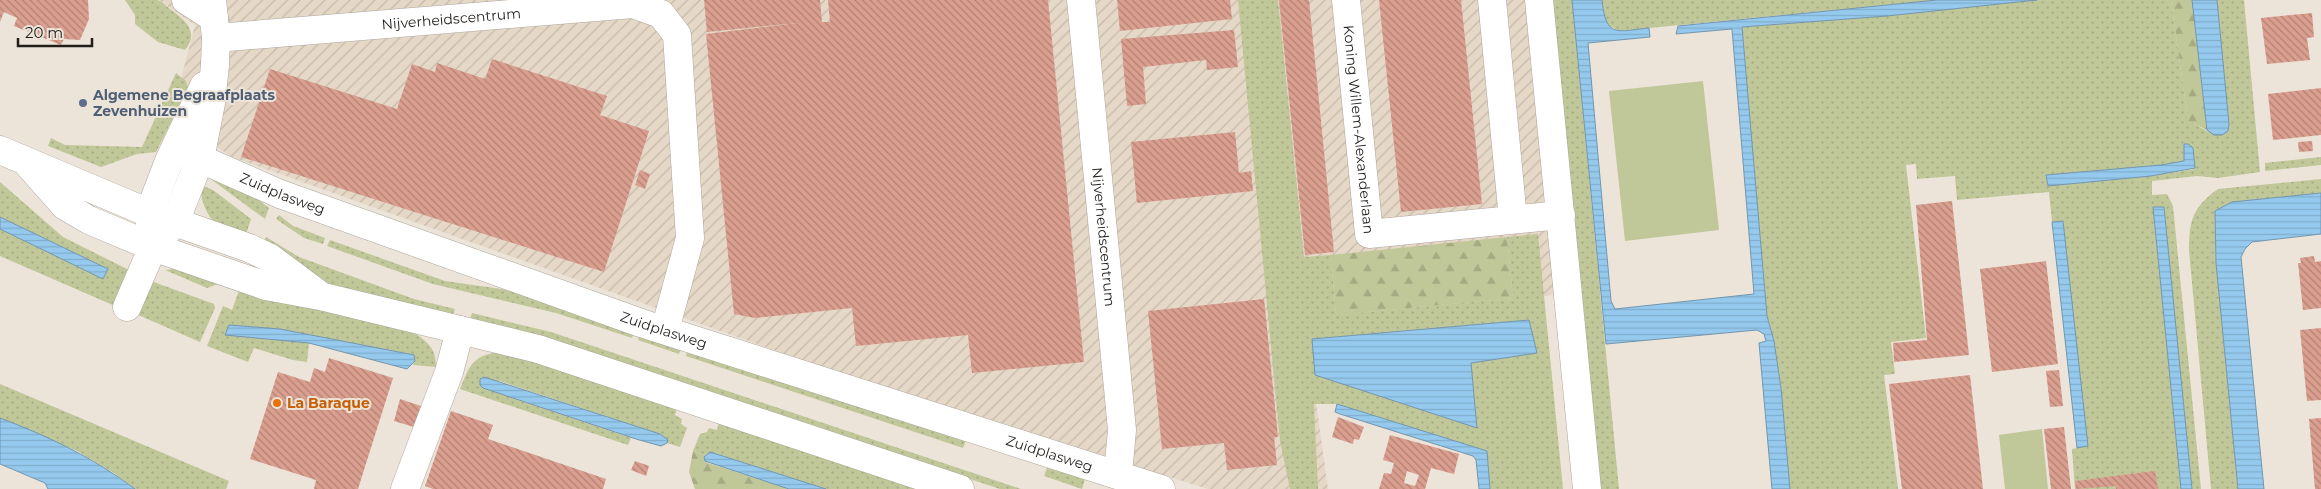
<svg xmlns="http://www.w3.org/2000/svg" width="2321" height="489" font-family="Montserrat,sans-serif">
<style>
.industrial{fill:url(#industrial-furrows)}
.grass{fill:url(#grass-dots);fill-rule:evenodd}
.forest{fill:url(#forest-firs)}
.garden{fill:#c0c798}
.water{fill:url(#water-rules);stroke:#7296ae}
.building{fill:url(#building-back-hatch);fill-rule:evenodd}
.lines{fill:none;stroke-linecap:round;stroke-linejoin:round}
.minor-casing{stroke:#aea69c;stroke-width:29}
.major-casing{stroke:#aea69c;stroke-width:29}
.minor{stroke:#fff;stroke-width:28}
.major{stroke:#fff;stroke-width:28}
.service-dot{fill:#5c6f8a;stroke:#ece4d9;stroke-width:2}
.food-dot{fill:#e8710a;stroke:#ece4d9;stroke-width:2}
.labels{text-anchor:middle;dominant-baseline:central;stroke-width:4;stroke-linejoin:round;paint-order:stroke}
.street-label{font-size:14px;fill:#211e1a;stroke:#ece4d9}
.service-label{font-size:14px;font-weight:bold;fill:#4e5e75;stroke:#ece4d9;text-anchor:start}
.food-label{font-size:14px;font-weight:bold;fill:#c56008;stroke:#ece4d9;text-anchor:start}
</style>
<defs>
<pattern id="industrial-furrows" width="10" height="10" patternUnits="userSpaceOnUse" patternTransform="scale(1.25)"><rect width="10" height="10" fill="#e6d8c7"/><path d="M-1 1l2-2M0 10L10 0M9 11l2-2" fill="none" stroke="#c5b9aa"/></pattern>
<pattern id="grass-dots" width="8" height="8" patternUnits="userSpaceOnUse" patternTransform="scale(1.25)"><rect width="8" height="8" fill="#c0c798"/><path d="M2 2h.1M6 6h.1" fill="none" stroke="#a5aa82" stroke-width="1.8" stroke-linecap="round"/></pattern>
<pattern id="forest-firs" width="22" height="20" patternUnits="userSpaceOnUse" patternTransform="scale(1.25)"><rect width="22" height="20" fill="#c0c798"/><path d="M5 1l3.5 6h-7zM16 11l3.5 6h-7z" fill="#a5aa82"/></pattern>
<pattern id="water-rules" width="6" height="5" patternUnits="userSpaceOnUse" patternTransform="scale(1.25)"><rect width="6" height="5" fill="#95caee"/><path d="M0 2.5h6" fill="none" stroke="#80adcc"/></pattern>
<pattern id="building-back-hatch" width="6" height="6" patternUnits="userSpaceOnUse" patternTransform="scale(1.25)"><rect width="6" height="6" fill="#db9f90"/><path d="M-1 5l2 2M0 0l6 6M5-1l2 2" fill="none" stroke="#b18175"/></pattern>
</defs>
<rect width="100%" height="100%" fill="#ece4d9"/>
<path class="industrial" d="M158,0H1585L1603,288L1306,329L1328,489H1208L872,385L232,157L171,117L195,25Z"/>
<path class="grass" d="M125,0C135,0 148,0 157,0C161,1 166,6 170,9C185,20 200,32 185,50L158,42L135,24V15Z
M1238,0H1278L1304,257L1331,255L1336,315L1513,298L1507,237L1538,234L1563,489H1490L1487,451L1337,404H1314L1318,489H1290L1280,441ZM1529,320L1537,353L1471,363L1477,427L1312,339Z
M1550,0H1572L1619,489H1599Z
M1602,0H1938L1619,31L1606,24Z
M2037,0H2171L2188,120C2201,127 2215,140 2228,131L2229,124L2217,0H2244L2260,172L2218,178L2197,176L2152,181V195L2167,194L2173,206L2201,489H2192L2164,207L2153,208L2181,489H2075L2072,449L2077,448L2063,221L2052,222L2049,192L1957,200L1955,176L1917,179L1916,164L1906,165L1926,338L1891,342L1895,374L1884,375L1898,489H1790L1781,388L1774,341L1767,316L1742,27L1887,16ZM2185,161L2195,169L2151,176L2048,186L2046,175L2161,165Z
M176,73L186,81L188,88L156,152L137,154L101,167L48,146L51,138L65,145L142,147Z
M2321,157V165L2265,171V163Z
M212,177L236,183L269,208L265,219L212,180Z
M2321,179V193L2232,202L2215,211L2216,263L2238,489H2211L2189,250C2189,220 2193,207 2218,189Z
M0,182L63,237L129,270L115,306L0,256V229L103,279L108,269L0,217Z
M201,185L213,190L251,219L244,240C235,235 224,230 216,224C207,216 199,197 201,185Z
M279,215L293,226L325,238L323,244L304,238L276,219Z
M266,237L299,257L414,299L455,309L453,314L335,288L262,246Z
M330,240L445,281L522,292L635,331L632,338L556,313L433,284L327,246Z
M183,268L218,284L207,288L165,270Z
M151,281L214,304L215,308L200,342L136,314Z
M241,285L412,331C427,342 436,347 436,367L413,365L415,361L414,355L280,329L229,325L226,335L309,343L307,362L293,360L254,348L248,362L207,346L223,306L232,310Z
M472,313L551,332L1021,489H1000L548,339L470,319Z
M640,333L682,347L679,354L638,340Z
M688,349L966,440L963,448L686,356Z
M499,352L533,360L677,408L675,415L682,419L681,424L687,428L680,447L667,443L668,440L660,434L500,381L483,388L631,438L628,445L460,389C470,365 472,356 499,352Z
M0,384L229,481L226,489H135L114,473L77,451L0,418Z
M719,422L920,489H826L710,452L706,455L693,451L700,434L707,432L709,428L717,430Z
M1047,468L1085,479L1082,489L1044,476Z"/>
<path class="forest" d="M2171,0H2192L2207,130L2188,121Z
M1507,237L1513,298L1336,315L1331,255Z
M693,451L706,455L704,457L705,461L708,463L789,489H695L689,472Z"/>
<path class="garden" d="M1703,81L1719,230L1625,241L1609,91Z
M2042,429L2048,489H2005L1999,435Z"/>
<path class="water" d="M1572,0H1602C1606,39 1617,31 1649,28L1650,37L1588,43L1611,301L1615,309L1754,294L1732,29L1676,34L1678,26L1937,0H2037L1887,16L1742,27L1767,316L1774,341L1781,388L1790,489H1772L1759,343L1766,341L1764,334L1757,330L1606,344Z
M2192,0H2217L2229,124L2228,131L2222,135H2214L2207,130Z
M2184,144H2188L2193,148L2195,168L2151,176L2048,186L2046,175L2161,165L2184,161Z
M2321,193V234L2252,242L2245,249L2241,257L2264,489H2238L2216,263L2215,211L2232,202Z
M2153,207H2164L2192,489H2181Z
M0,217L108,269L103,279L0,229Z
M2063,221L2088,446L2077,448L2052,222Z
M1529,320L1537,353L1471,363L1477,428L1315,375L1312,339Z
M229,325L280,329L414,355L415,361L407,369L309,343L225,335Z
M484,377L660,434L668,440L667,443L661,446L636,439L483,388L480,385V379Z
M1337,404L1487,451L1490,489H1479L1476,460L1473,456L1340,414L1335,412Z
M0,418C48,436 94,458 135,489H48L45,483L0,464Z
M710,452L826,489H789L705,461L704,457Z"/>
<path class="building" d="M0,0H88L89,19L80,40L64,39L61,45L14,26L17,18L4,12L0,22Z
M704,0H820L822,22H830L828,0H1048L1084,362L972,373L968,335L856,346L852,308L755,318L734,314L706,34L798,23L707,32Z
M1117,0H1230L1232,19L1120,31Z
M1279,0H1309L1334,252L1305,255Z
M1379,0H1461L1482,204L1401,212Z
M2312,13L2314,37L2307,38L2310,60L2267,64L2261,18Z
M1234,30L1238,67L1207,70L1206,60L1143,67L1146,104L1127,106L1121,39Z
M492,59L607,96L600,115L649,131L604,272L241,157L270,69L397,109L412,64L435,72L437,63L485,79Z
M2321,88V135L2273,140L2268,94Z
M1235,132L1239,173L1251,171L1253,191L1137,203L1131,142Z
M2312,141L2313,151L2299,152L2298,142Z
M640,170L650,174L645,189L635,185Z
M1952,201L1969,355L1894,362L1893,343L1927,340L1916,205Z
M2314,256L2315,262L2321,261V308L2303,310L2298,263H2301L2300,258Z
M2046,261L2058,364L1992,372L1980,269Z
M1264,299L1278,437H1274L1277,465L1227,470L1224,443L1162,449L1148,311Z
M2321,328V400L2307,401L2300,330Z
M329,358L393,378L358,489H314L316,480L250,459L278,372L310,382L314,368L325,372Z
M2059,370L2063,406L2050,407L2046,371Z
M1970,375L1983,489H1902L1889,384Z
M400,399L421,406L414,427L394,421Z
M451,411L493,425L488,439L606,479L603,489H433L425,486Z
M1338,417L1364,427L1359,440L1354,439L1353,444L1332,437Z
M2321,418V489H2315L2309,419Z
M2064,427L2071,489H2051L2044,429Z
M1390,435L1459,454L1454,474L1431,468L1425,489H1379L1384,473L1391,474L1394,463L1383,460ZM1407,471L1419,475L1415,486L1404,483Z
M635,461L649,466L646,476L631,470Z
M2155,471L2158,489H2116V486L2076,489L2075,481Z"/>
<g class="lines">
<defs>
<g id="minor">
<path d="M186,0L214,18"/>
<path id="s1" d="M1081,0L1122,430L1118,474"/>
<path id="s2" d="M1346,0L1369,234L1561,215"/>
<path d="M1492,0L1513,219"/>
<path d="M1539,0L1587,489"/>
<path id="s3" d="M216,38L633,4L661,14L677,35L690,238L665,330"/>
<path id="s4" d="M175,150L212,164L280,194L641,323L1161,489"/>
<path d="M151,236L149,213L169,161L204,86"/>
<path d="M127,307L153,247L175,222L200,159L211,103L215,65L216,38L212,0"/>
<path d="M405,489L449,372L460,330"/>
</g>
<path id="major" d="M0,150L149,213L249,248L270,258L317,293
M27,163L65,206L89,220L153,247L266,286L320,296L538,349L960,489"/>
</defs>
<use href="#minor" class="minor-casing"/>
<use href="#major" class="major-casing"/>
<use href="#minor" class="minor"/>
<use href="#major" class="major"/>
</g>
<circle class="service-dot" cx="83" cy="103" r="5"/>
<circle class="food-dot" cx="277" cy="403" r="5"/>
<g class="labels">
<g class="street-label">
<text stroke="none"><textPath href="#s3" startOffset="236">Nijverheidscentrum</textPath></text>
<text stroke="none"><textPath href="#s2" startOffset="130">Koning Willem-Alexanderlaan</textPath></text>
<text stroke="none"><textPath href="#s4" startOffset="116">Zuidplasweg</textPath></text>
<text stroke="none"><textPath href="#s1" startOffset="238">Nijverheidscentrum</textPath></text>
<text stroke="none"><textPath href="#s4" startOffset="521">Zuidplasweg</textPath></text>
<text stroke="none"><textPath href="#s4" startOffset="926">Zuidplasweg</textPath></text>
</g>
<g class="service-label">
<text x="93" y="95">Algemene Begraafplaats<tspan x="93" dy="16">Zevenhuizen</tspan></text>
</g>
<g class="food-label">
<text x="287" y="403">La Baraque</text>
</g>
</g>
<path d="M18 38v8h74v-8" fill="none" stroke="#211e1a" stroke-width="2.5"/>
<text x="25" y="38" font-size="15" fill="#211e1a" stroke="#ece4d9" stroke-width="4" paint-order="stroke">20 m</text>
</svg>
